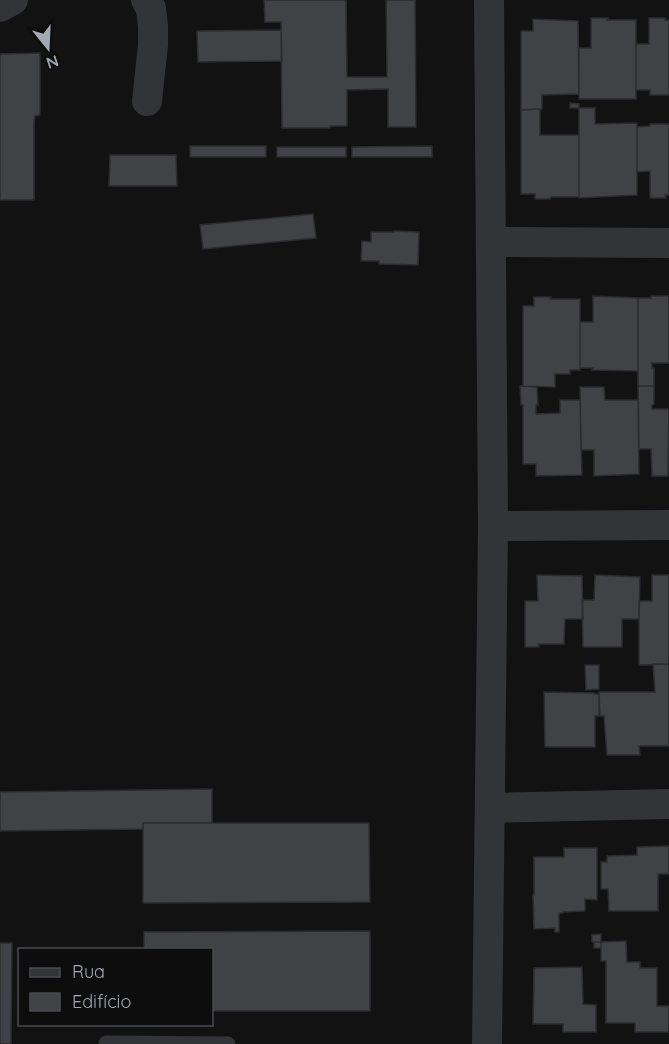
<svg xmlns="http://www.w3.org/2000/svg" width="669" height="1044" font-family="Quicksand,sans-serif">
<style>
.building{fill:#414246;stroke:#2c2c2f;stroke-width:1.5}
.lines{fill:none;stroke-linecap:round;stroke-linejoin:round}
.lane{stroke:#333438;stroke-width:15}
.street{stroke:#333438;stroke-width:30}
</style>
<rect width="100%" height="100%" fill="#121213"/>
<path class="building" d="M264,0H346L347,77H387L386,0H415L416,127H388V89L347,90V126H330V128H282L281,22H265Z
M591,18H608L607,20H636V99H579V48H591Z
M649,18H665V20H669V95H650V90H636V44H649Z
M533,19L578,21L579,94L542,95V109L521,110V31H533Z
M281,30L282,61L198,62L197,31Z
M40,53V115L35,116L34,122V200H0V54Z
M570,103L579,104V108H570Z
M579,108H595V124L637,123V195L579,198Z
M540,109V135H579V197H551L550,199H535V194H521V110Z
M650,124H669V195H665L666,198H650V171L637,172V127L650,126Z
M190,146H266V157H190Z
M432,146V157H352V147Z
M277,147H346V157H277Z
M110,155H176L177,186H109Z
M313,214L316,238L203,249L200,225Z
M394,231L419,232L418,265L379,264V261H361L362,241L371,242V232H394Z
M593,296L638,298V371L592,370L593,368H580V322H593Z
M651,296H669V363H652V368H654V386H638V298H651Z
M534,297H551L550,299H580V370H570V374H555V387L523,386V306H534Z
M520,386L537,387L538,405H536V414L560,413V400H580L582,475L536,476V464H523V405H521Z
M638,386H654V404L652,405V409H669L668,476H652L651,449H639Z
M580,387H604L605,400H638L639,474L594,476V450H581Z
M537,575L582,576L583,619H565L564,644H538L539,647H525V601H538Z
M595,575L640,577L639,619H622V647H583L582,600H594Z
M652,575H669V664L639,665V601H652Z
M653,664H669V746H639L640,755H607L604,716H599V692H655Z
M585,665H599V689L586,690Z
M544,692L594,693V694H599L600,716H595V747H545Z
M212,789V823H143V829L0,831V792Z
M143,823H369L370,902L143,903Z
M669,846V874H658V911H609L608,889H601V862H607V856L637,855V847Z
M564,848H597V900L585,899V911L563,912V913H559V932H555V928L534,929L533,895H534V857H564Z
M370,931V1011H212V950H144V932Z
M601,934V942H592V935Z
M626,941L627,962H640V968H657V1006H669V1032H635V1023H606V961H601V942Z
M594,942H601V948H594Z
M0,943H12L11,1044H0Z
M582,967L583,1004L596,1005V1032H563V1024H533L534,968Z"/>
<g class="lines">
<path class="lane" d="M106,1043L228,1044"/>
<path class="street" d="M146,0L151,8L153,26V45L147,101
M0,7L13,0
M491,242L669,243
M493,526L669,525
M490,808L669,804
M487,1044L493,526L489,0"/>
</g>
<rect x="18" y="948" width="195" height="78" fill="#0d0d0e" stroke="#494b50" stroke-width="1.5"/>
<rect x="30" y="968" width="30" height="9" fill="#333438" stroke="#494b50" stroke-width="1.5"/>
<text x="72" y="978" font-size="18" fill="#a4a8b3">Rua</text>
<rect x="30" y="993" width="30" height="18" fill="#414246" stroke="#494b50" stroke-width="1.5"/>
<text x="72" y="1008" font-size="18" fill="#a4a8b3">Edifício</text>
<g transform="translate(48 48) rotate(162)" stroke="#0d0d0e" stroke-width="4.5" paint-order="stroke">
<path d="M0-4.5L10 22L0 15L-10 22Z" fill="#a4a8b3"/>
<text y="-9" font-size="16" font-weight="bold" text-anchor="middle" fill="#a4a8b3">N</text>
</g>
</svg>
